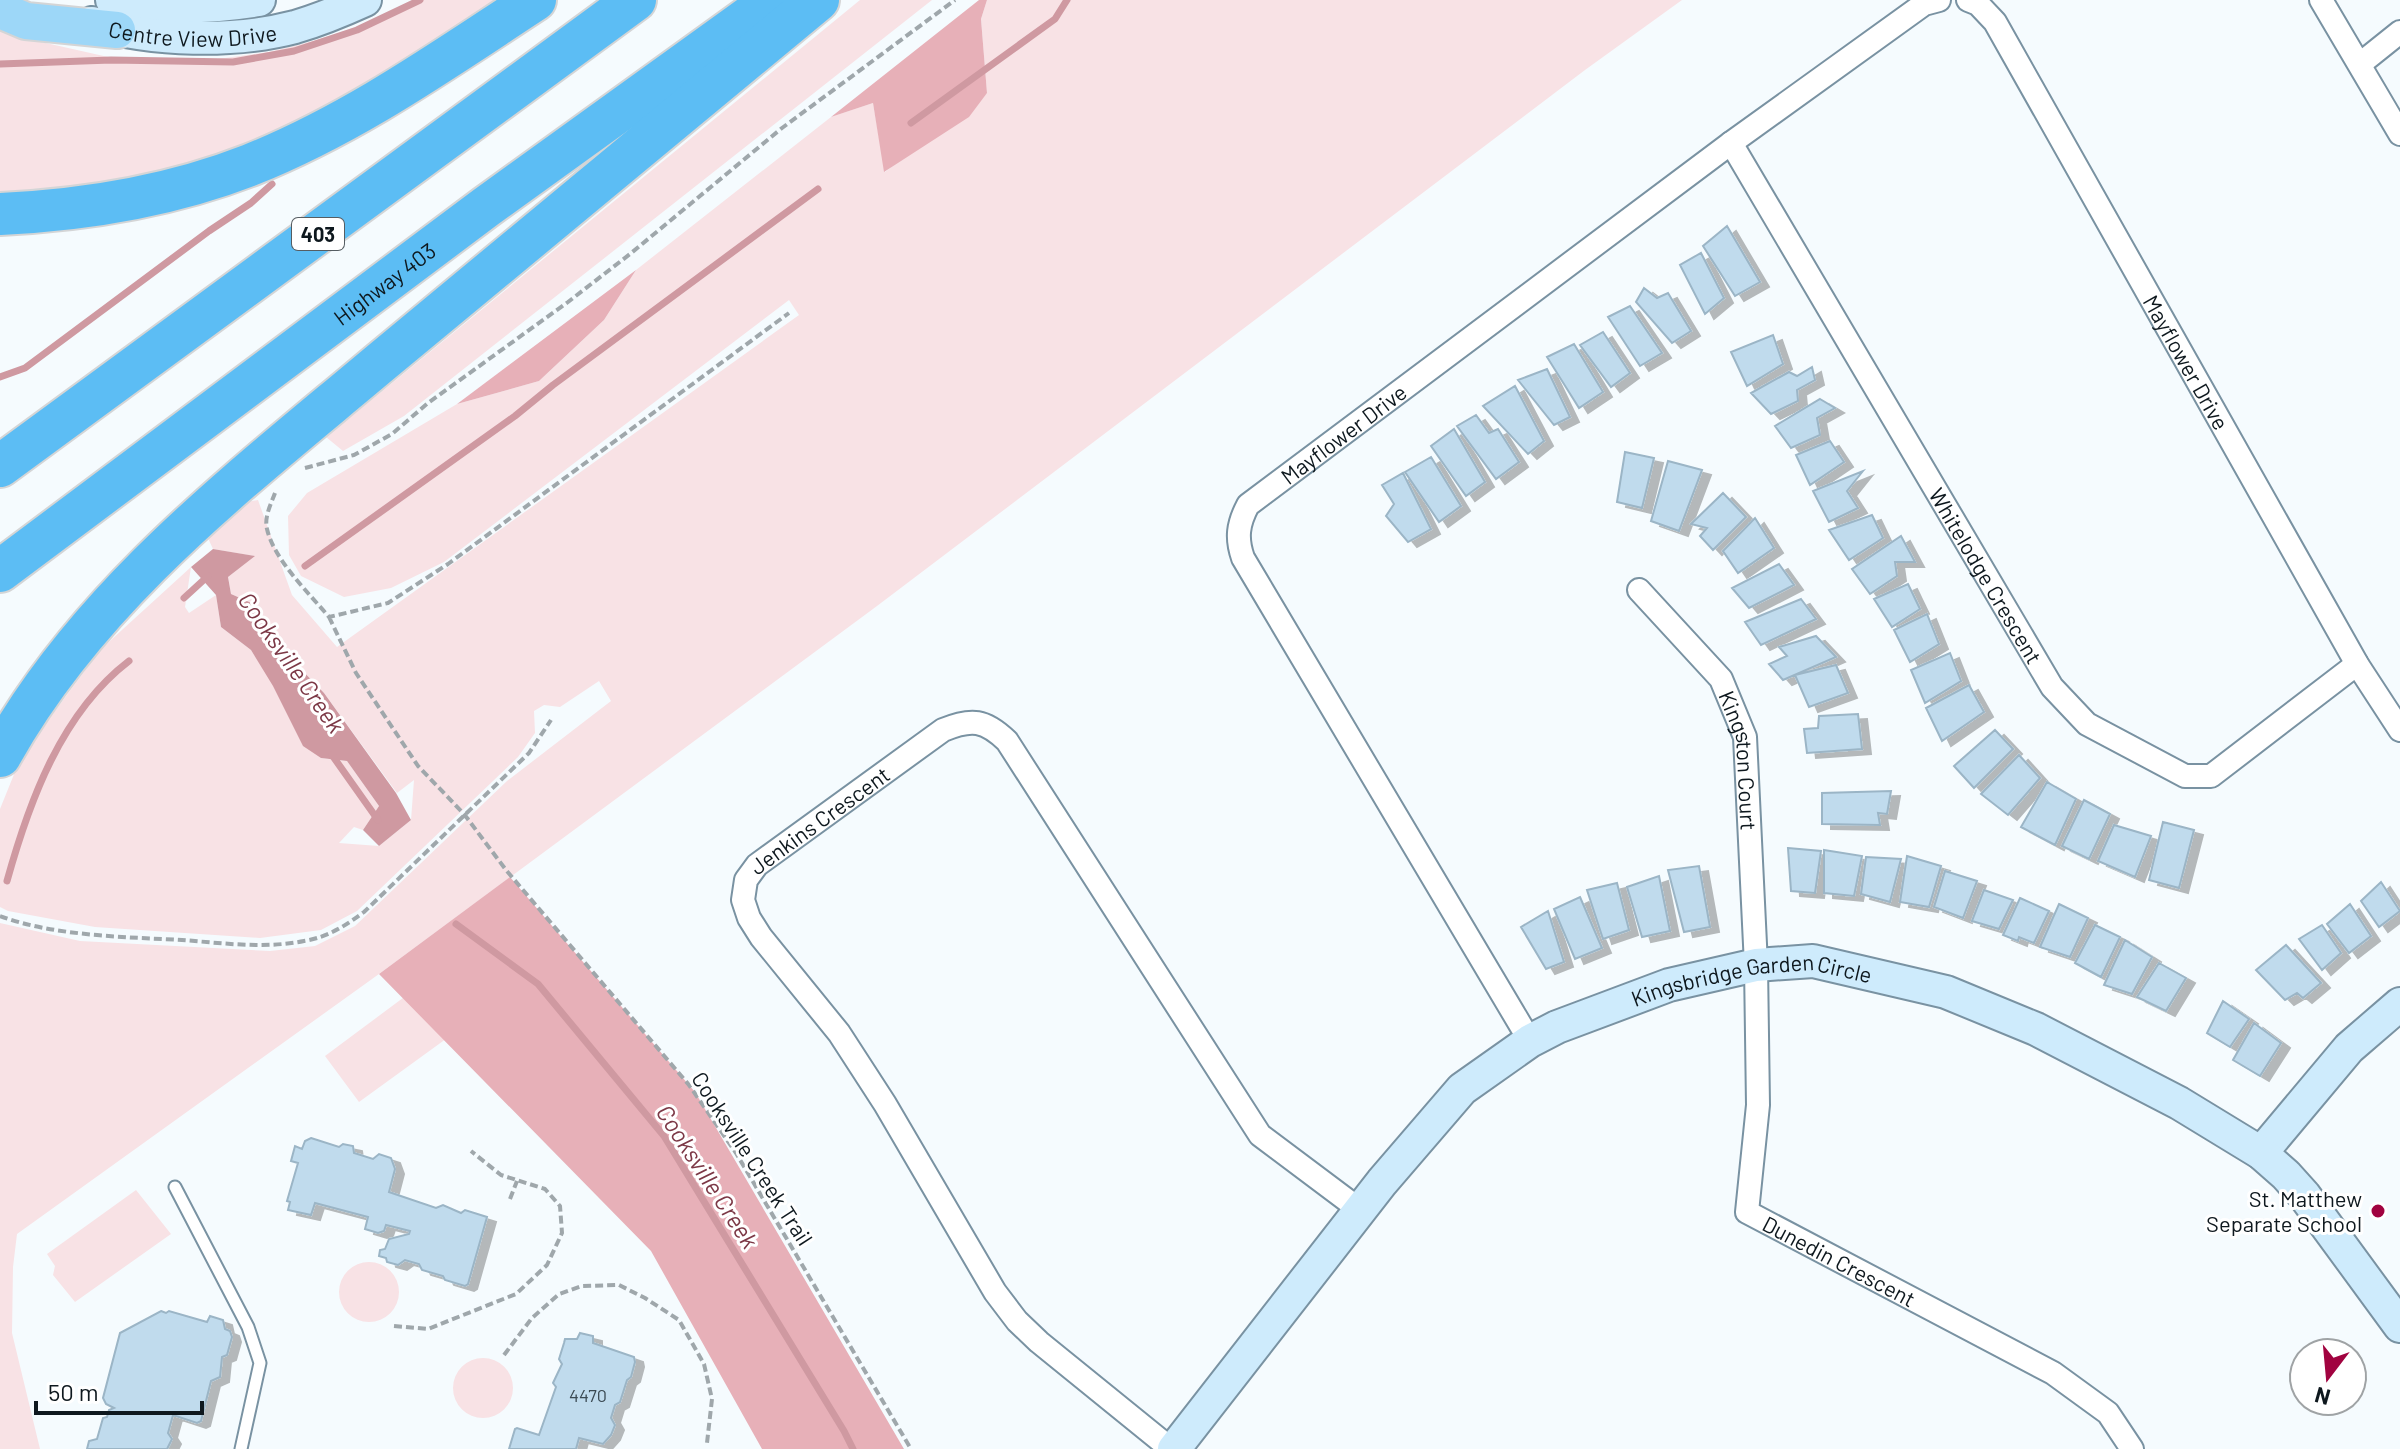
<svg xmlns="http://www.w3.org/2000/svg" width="2400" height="1449" font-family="Barlow,sans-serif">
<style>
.green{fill:#f8e2e5}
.forest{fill:#e7b0b8}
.water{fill:#cf99a1}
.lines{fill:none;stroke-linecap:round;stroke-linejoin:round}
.stream{stroke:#cf99a1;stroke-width:7}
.building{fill:#c0dbed;stroke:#9bb5c6;stroke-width:2;filter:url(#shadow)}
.lane-casing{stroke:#7992a2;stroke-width:15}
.street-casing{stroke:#7992a2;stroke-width:26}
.secondary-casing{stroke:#7992a2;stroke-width:36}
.primary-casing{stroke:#d4d5d6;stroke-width:40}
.highway-casing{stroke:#d4d5d6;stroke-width:46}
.path{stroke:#9fa7ab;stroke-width:4;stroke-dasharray:8 4;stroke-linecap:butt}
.lane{stroke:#fff;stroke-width:11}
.street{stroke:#fff;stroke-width:22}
.secondary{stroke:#ceebfc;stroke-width:32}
.primary{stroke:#9dd7f8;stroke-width:36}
.highway{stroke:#5cbdf4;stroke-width:42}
.poi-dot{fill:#a10340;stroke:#fff;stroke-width:3}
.labels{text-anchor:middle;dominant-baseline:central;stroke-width:6;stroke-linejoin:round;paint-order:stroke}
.number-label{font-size:18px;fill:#3a4952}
.shield{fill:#fff;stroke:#565d62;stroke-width:2}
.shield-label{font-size:20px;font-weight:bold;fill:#0e181e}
.street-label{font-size:22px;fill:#0e181e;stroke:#fff}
.poi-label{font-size:22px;fill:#0e181e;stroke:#fff;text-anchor:end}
.water-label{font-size:24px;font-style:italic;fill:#7c3846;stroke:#fff}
</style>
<defs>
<filter id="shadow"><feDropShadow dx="9" dy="5" stdDeviation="0" flood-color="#0004"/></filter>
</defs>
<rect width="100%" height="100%" fill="#f5fbfe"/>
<path class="green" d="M415,0H499L362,89L273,134L181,167L42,192L0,193V27L37,41L117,59L188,63L269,52L345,33Z
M860,0H932L404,416L343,451L326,437Z
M987,0H1682L1585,70L877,606L379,974L17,1234L13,1267L12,1333L40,1449H0V923L80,941L270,951L315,946L355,926L507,781L611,701L599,681L560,707L544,705L534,711L535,733L518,757L357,911L321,930L260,938L95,927L8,911L0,907V809L21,757L100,650L191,567L185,607L189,613L216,595L221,627L251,650L321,758L347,761L379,806L363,830L354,827L339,843L379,846L411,820L414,780L397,793L324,693L272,639L258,606L231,594L228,577L254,556L213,549L207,536L247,502L258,500L292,595L337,647L799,315L789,300L444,562L391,588L344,597L301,576L289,555L288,516L307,493L457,404L539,381L604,320L636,270L831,117L873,103L885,172L987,93L981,19Z
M415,989L450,1036L359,1102L325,1056Z
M136,1190L171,1234L75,1302L53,1275L55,1266L47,1254Z
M339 1292a30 30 0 1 1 60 0a30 30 0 1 1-60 0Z
M453 1388a30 30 0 1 1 60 0a30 30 0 1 1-60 0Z"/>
<path class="forest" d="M979,0H987L981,19L987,93L969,117L884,172L873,103L831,117Z
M636,270L604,320L539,381L457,404Z
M510,877L695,1092L904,1449H762L651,1251L379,974Z"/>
<path class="water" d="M213,549L255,556L228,577L231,594L258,606L272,639L324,693L396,793L411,820L379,846L363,830L379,806L347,761L321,758L303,746L273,686L251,650L221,627L216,595L191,567Z"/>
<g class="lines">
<path class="stream" d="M0,64L111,60L233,62L294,51L357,30L420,0
M911,123L1055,19L1067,0
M0,377L25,368L209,231L251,203L272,184
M305,566L515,416L553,385L818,189
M184,598L208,576
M332,755L378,820
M7,881C29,802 61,713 129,661
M456,924L538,984L664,1136L844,1431L853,1449"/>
</g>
<path class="building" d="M1727,226L1760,282L1735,296L1703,246Z
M1701,253L1724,298L1705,314L1680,265Z
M1644,288L1657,298L1668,293L1691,331L1672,343L1636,302Z
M1630,306L1662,353L1640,366L1608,317Z
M1603,332L1630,373L1611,387L1580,345Z
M1773,335L1783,364L1747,386L1731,352Z
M1574,344L1603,392L1579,408L1547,357Z
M1812,367L1815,380L1797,390L1798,401L1771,414L1751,393L1789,372L1797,376Z
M1547,369L1570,417L1554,425L1518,380Z
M1515,386L1544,441L1528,454L1483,406Z
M1820,399L1835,408L1817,418L1820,435L1791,448L1775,426Z
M1476,415L1489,433L1498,429L1519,462L1496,479L1457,426Z
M1454,429L1485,482L1466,496L1431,446Z
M1830,441L1844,462L1810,485L1796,455Z
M1625,452L1654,458L1642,508L1617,502Z
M1431,457L1461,506L1439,522L1405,472Z
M1668,461L1702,470L1679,531L1651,521Z
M1863,471L1847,491L1858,508L1829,522L1813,491Z
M1403,473L1431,529L1408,542L1386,516L1394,504L1382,485Z
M1723,493L1746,517L1713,550L1700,536L1707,528L1691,524Z
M1872,515L1883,538L1849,560L1829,530Z
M1755,518L1774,548L1738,573L1723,551Z
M1901,536L1915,562H1895L1897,576L1870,594L1852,569Z
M1779,564L1794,585L1749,608L1732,588Z
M1908,584L1920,609L1892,627L1874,599Z
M1801,599L1816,619L1761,645L1745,622Z
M1927,614L1939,644L1910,662L1894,630Z
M1816,636L1836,657L1783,680L1769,664L1787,656L1779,647Z
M1950,653L1961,681L1925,703L1911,670Z
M1836,665L1848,693L1809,707L1795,675Z
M1969,685L1984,712L1942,741L1926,708Z
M1858,714L1862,749L1807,753L1804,729L1818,728L1819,716Z
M1995,730L2013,749L1974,788L1954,766Z
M2019,755L2040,778L2008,815L1981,794Z
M2047,782L2076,799L2055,845L2021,827Z
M1891,791L1887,814L1878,813L1880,825L1822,824V793Z
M2084,800L2110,814L2089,859L2062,846Z
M2163,822L2194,830L2179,888L2149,880Z
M2114,825L2151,836L2135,877L2098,861Z
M1788,848L1821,851L1815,893L1791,891Z
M1824,850L1862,856L1854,896L1824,893Z
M1907,856L1941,866L1929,907L1900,902Z
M1866,857L1901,859L1890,902L1861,894Z
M1699,866L1710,927L1684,932L1668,870Z
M1945,871L1977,881L1963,918L1934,907Z
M1659,876L1670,931L1642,937L1627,887Z
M2381,882L2400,911L2379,927L2361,901Z
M1617,883L1629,930L1603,939L1587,890Z
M1984,890L2013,900L1999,929L1972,921Z
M1580,897L1602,948L1575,959L1554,909Z
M2020,898L2049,911L2034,943L2019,937L2018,941L2003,935Z
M2059,904L2088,918L2070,957L2040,947Z
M2350,904L2371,936L2349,953L2327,924Z
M1548,911L1564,962L1546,969L1521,927Z
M2095,925L2120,937L2101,977L2075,963Z
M2322,925L2341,953L2322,970L2299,939Z
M2125,940L2152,957L2132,994L2104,985Z
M2286,945L2321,983L2303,998L2297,993L2285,1000L2256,970Z
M2159,963L2186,978L2166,1011L2137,997Z
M2223,1001L2249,1019L2230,1047L2207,1033Z
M2254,1023L2281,1043L2260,1076L2233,1060Z
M311,1138L339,1147L343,1144L353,1146L354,1153L373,1159L379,1154L391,1158L395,1169L389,1192L436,1208L443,1205L461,1213L465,1210L487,1217L468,1284L465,1286L445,1280L443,1276L422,1270L419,1264L405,1260L398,1265L387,1262L386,1258L379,1256L380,1250L385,1249L389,1239L409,1234L410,1231L386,1225L384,1231L378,1233L365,1229L368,1217L315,1203L311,1215L288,1210L290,1202L287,1201L298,1163L291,1161L295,1146L302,1149L305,1141Z
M161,1311L166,1313L169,1311L207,1322L210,1316L223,1320L225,1329L230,1331L232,1337L227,1355L222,1357L220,1377L211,1381L201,1421L197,1423L173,1415L168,1433L172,1439L167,1449H87L89,1441L97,1439L103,1418L107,1417L109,1410L114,1408L106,1404L103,1398L120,1333Z
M580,1333L593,1336V1343L634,1357L635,1362L631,1377L627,1380L620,1402L615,1405L611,1418L615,1425L611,1435L603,1444L579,1438L576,1449H509L515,1429L517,1428L539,1435L556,1387L553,1383L562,1364L559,1359L564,1343L565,1339H577Z"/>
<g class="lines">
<defs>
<path id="lane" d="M175,1187L248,1327L260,1363L241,1449"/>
<g id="street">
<path id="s1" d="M1968,0L1978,4L1995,22L2357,664L2400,730"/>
<path d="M2321,0L2400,134"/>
<path d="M2360,64L2400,32"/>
<path id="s2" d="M1731,143L2052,687L2087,724L2185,776H2211L2357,664"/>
<path id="s3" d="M1639,590L1721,679L1745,737L1756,965L1758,1105L1747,1212L2053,1373L2108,1413L2132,1449"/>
<path id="s4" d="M1530,1041L1243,558C1236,538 1238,524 1248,505L1731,143L1924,4L1939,0"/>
<path id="s5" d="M1171,1449L1039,1342L1017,1321L995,1292L885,1104L839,1033L761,937L749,918L743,900L746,880L757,865L943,730C972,718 985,720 1007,741L1260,1135L1360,1210"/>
</g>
<g id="secondary">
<path d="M112,0C162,9 210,8 259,0"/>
<path id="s6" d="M92,23C153,41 234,43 295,27C319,20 343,10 365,0"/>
<path d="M2261,1153L2349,1048L2400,1004"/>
<path id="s7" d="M1174,1449L1382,1182L1462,1089L1530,1041L1557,1027L1669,985L1756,965L1813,961L1946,992L2036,1029L2179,1103L2261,1153L2286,1175L2304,1195L2400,1326"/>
</g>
<path id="primary" d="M0,10L26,21L117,30"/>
<g id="highway">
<path d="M0,214C85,210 171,196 250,165C353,124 443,60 535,0"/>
<path d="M0,466L635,0"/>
<path id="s8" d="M0,571L486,207L773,0"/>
<path d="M0,756C90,594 241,480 380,363C526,241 672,120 818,0"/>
</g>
</defs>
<use href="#lane" class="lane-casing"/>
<use href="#street" class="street-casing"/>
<use href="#secondary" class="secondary-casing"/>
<use href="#primary" class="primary-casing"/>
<use href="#highway" class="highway-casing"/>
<path class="path" d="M305,468L354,455L392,434L428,403L568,302L630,254L782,128L955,0
M275,493C271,504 264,517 267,529C274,560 309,593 329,617L388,603L448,564L789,313
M329,617L356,673L418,766L464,814L506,870L689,1085L736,1153L911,1449
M0,916C53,936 125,937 182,940C222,943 264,949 304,941C328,937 345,926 364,912L529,753L551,720
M510,1199L517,1181
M394,1326L428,1329L516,1294L547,1265L562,1233L560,1206L545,1189L501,1175L471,1151
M504,1355L532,1318L559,1294L582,1286L619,1285L645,1298L679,1320L704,1364L712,1399L707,1443"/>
<use href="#lane" class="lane"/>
<use href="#street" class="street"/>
<use href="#secondary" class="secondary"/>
<use href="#primary" class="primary"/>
<use href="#highway" class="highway"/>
</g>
<circle class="poi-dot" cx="2378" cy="1211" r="8"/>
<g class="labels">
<g class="number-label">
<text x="588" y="1395">4470</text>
</g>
<rect class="shield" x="292" y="218" width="52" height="32" rx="6"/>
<g class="shield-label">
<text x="318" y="234">403</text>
</g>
<g class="street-label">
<text stroke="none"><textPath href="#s6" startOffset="102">Centre View Drive</textPath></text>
<text stroke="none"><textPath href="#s8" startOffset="480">Highway 403</textPath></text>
<text stroke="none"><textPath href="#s1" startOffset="426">Mayflower Drive</textPath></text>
<text stroke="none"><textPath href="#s4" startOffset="736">Mayflower Drive</textPath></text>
<text stroke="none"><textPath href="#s2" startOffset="502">Whitelodge Crescent</textPath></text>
<text stroke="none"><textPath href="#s3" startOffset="206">Kingston Court</textPath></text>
<text stroke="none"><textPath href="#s5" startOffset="820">Jenkins Crescent</textPath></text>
<text stroke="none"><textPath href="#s7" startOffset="778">Kingsbridge Garden Circle</textPath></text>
<text transform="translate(753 1158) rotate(57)">Cooksville Creek Trail</text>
<text stroke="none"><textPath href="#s3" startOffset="764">Dunedin Crescent</textPath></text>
</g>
<g class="poi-label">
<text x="2362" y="1198">St. Matthew<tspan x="2362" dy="25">Separate School</tspan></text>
</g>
<g class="water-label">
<text transform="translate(292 662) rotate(55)">Cooksville Creek</text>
<text transform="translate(708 1176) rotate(57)">Cooksville Creek</text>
</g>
</g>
<g transform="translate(2328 1377) rotate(196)"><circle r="38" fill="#ffffff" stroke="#9fa3a5" stroke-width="2"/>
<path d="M0-6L14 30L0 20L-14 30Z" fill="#a10340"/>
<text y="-12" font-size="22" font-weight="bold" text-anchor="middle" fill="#0e181e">N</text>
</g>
<path d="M36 1401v12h166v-12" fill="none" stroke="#0e181e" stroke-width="4"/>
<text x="48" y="1401" font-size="24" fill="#0e181e" stroke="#ffffff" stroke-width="6" paint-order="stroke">50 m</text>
</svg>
